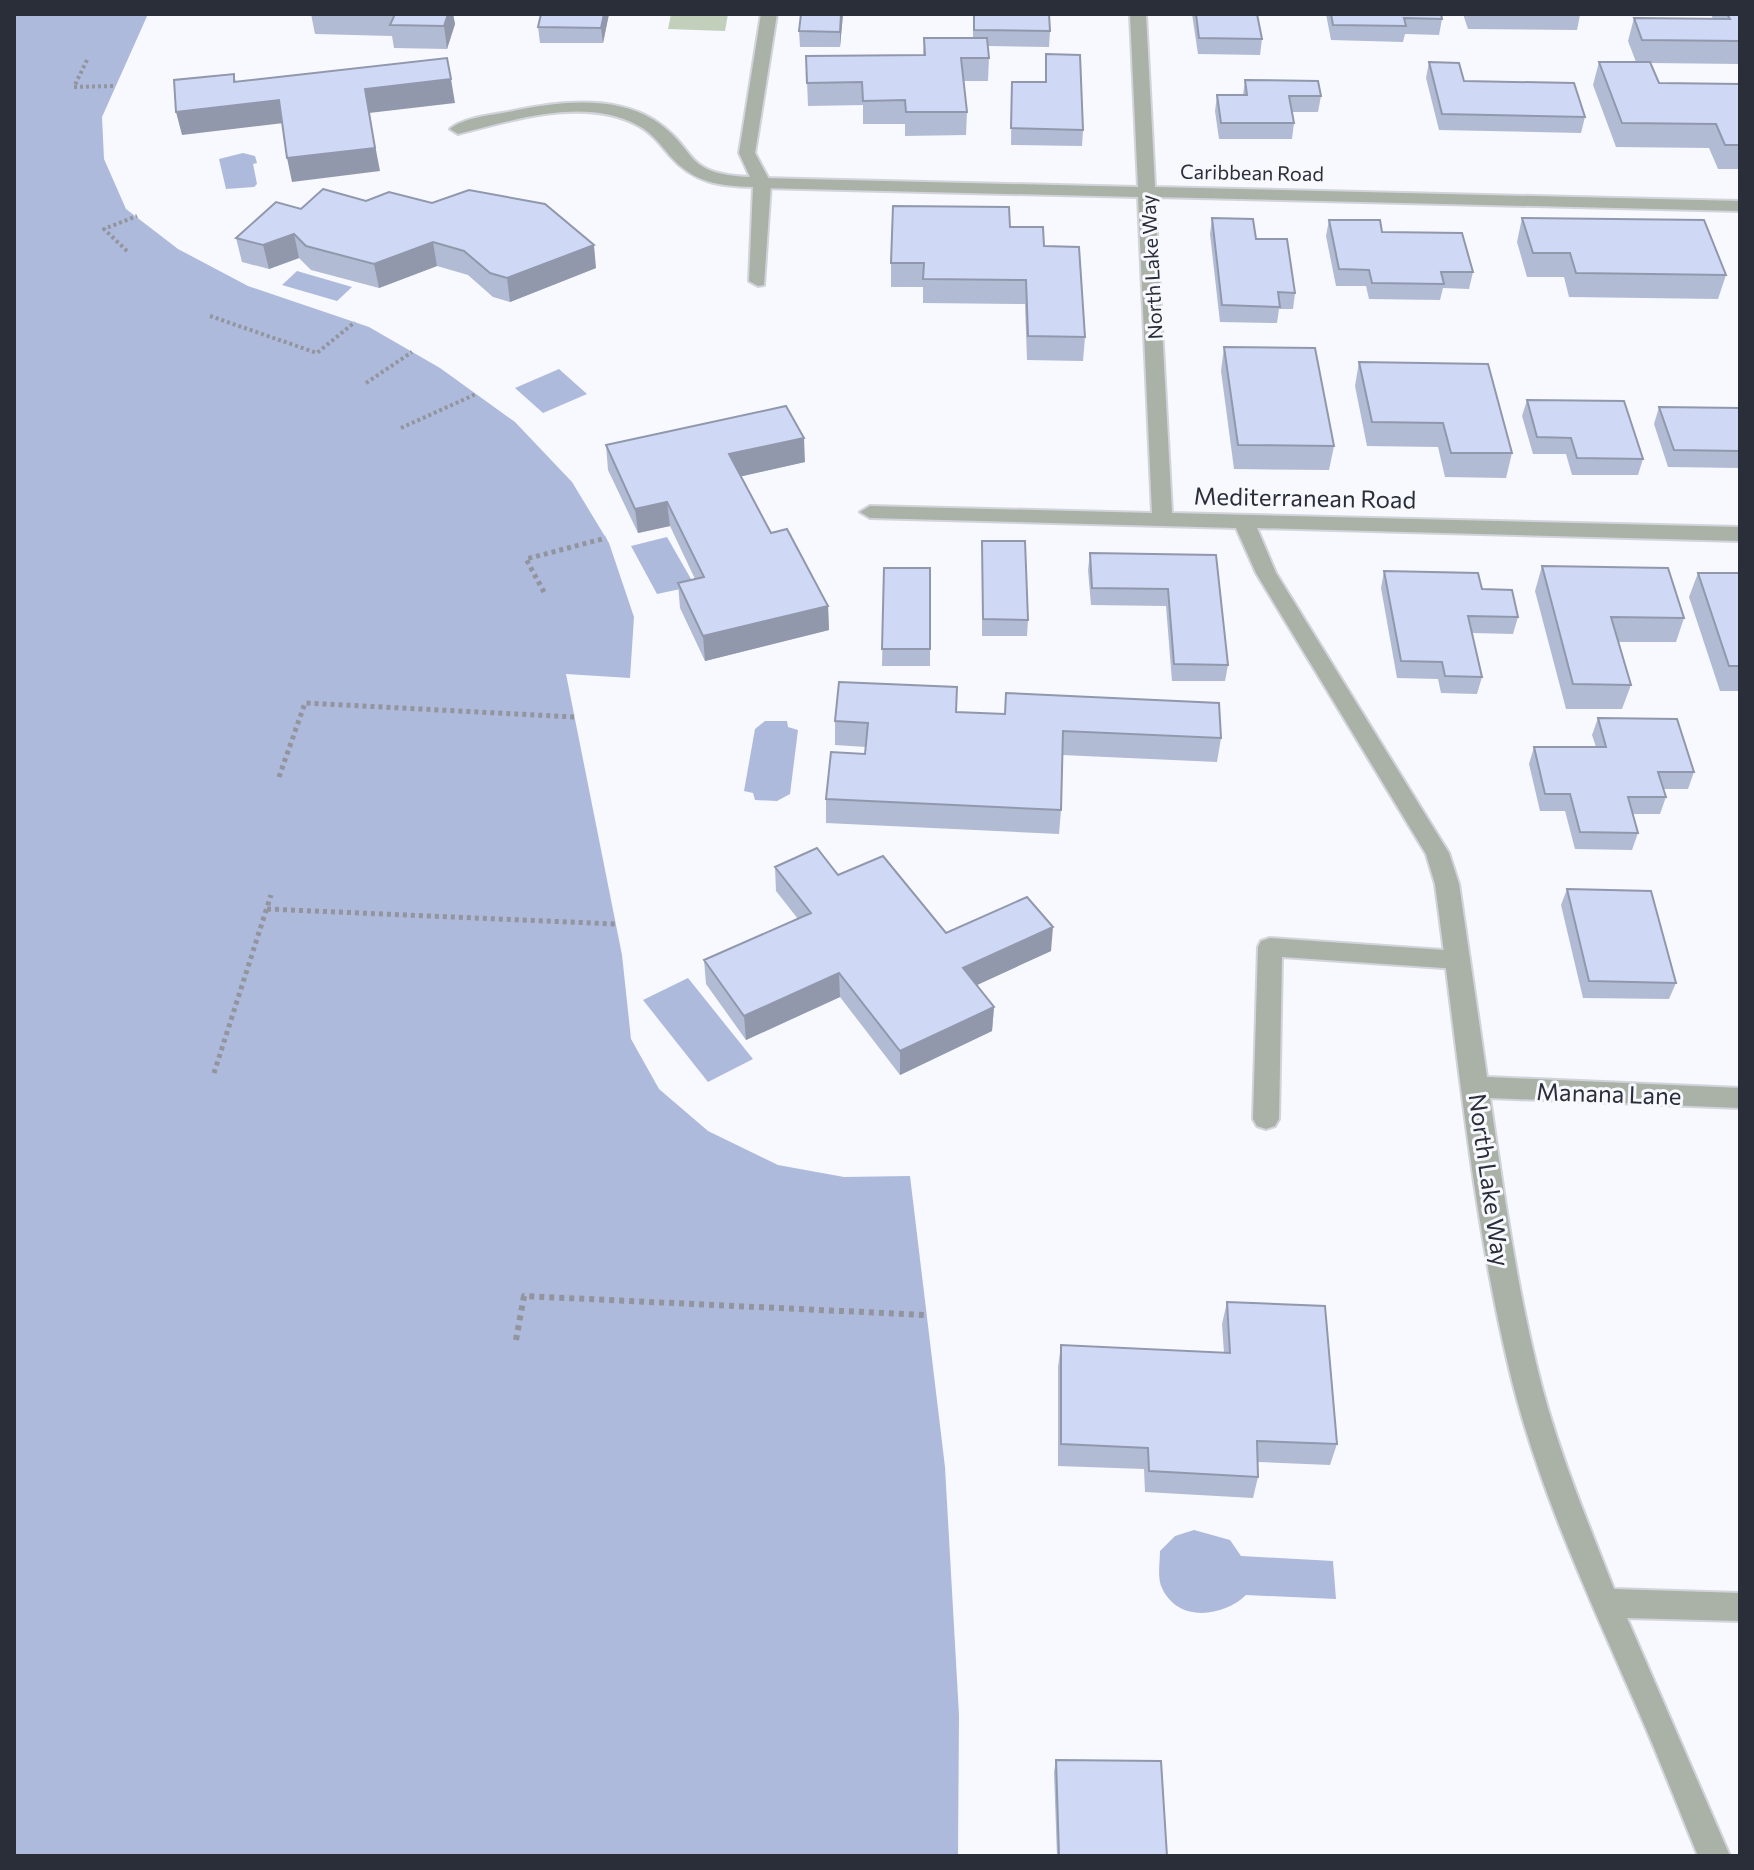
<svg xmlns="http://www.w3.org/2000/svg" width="1754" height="1870" font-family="Commissioner,sans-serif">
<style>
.green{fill:#c2cfba}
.water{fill:#aebadb}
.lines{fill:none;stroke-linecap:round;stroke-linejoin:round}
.lane-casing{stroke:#d2d4db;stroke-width:4}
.street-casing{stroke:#d2d4db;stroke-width:4}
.path-far2{stroke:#92959d;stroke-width:4;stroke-dasharray:3 3;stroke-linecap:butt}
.path-far1{stroke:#92959d;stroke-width:5;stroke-dasharray:4 4;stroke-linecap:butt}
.path{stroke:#92959d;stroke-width:6;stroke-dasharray:5 5;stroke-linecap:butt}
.lane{fill:#aab1a6;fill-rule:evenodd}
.street{fill:#aab1a6;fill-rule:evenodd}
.wall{fill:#b2bbd4}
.shaded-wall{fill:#9198ac}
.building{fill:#cfd9f6;stroke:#9198ac;stroke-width:2}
.labels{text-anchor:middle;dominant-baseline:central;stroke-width:6;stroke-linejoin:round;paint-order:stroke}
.far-street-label{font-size:20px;fill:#2a2e39;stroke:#f7f9ff}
.street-label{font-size:24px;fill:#2a2e39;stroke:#f7f9ff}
</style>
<rect width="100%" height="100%" fill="#f7f9ff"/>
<path class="green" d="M671,14H728L725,31L668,29Z"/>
<path class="water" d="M14,14H148L102,117L104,159L126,209L178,249L248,286L369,327L440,368L515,422L572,482L609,543L634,617L630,678L566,674L622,955L631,1039L659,1089L708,1131L778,1165L844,1177L910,1176L945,1467L959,1715L958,1856H14Z
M243,153L255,156L257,163L253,164L257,184L254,187L226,189L219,159Z
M297,271L352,287L337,301L282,285Z
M559,369L587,394L543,413L515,388Z
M667,537L695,586L657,594L631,546Z
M765,721H787L788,727L798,730L790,794L777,801L755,800L753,793L744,791L755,729Z
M688,978L753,1059L708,1082L643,1000Z
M1194,1530L1230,1540L1241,1556L1333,1561L1336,1599L1246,1595C1223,1617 1178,1623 1162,1588C1157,1578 1160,1562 1160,1551L1175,1536Z"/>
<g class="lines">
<defs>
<path id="lane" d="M761,14H777L755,153L771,183L764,285L758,286L749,281L753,187C719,186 694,183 670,156C661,145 652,133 639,126C586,96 513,120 458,134L450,129C462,118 492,115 508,112C554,102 612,94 654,120C700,150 680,174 750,177L739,153Z
M1270,938L1458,951L1467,953L1470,960L1467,967L1458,969L1282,957L1279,1119L1275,1126L1266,1129L1257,1126L1253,1119L1258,947L1261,941Z"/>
<path id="street" d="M1130,14H1146L1155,187L1740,201V211L1155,197L1172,513L1740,527V541L1257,528L1276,573L1449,853L1459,884L1487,1077L1740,1088V1108L1490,1098C1503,1187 1515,1276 1536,1363C1554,1441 1585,1515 1614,1589L1740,1593V1621L1627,1618L1730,1856H1698C1678,1807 1659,1758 1638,1710C1589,1597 1536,1485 1508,1364C1471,1207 1457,1044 1435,884L1426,854L1256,573L1236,528L870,518L860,512L870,506L1152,513L1138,197L762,188L753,183L762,178L1138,187Z"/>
</defs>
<use href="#lane" class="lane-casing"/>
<use href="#street" class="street-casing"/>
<path class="path-far2" d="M87,60L74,87L113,86
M127,251L104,229L137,216
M210,316L317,353L355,322
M366,383L412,352
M401,428L476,394"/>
<path class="path-far1" d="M544,592L526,559L606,538
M279,777L305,703L574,717
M267,909L615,924
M214,1073L271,895"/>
<path class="path" d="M516,1340L524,1296L926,1315"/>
<use href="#lane" class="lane"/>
<use href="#street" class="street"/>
</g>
<path class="wall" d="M311,14H453L455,24L447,49L394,48L392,36L315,34Z
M541,14H609L603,43H540L538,27Z
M843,14L840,47H800L799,31Z
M973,14H1049L1050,31L1049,47L988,46L989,58L988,81H964L967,112L966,135L905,136V124H863V105L808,106L806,56L923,55L924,38H973Z
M1192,14H1257L1262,39L1260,55L1198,54Z
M1326,14H1441L1442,19L1439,35L1405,34L1403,42L1331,40Z
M1463,14H1580V15L1577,30L1468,29Z
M1711,14H1740V64L1651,63L1659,83L1740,84V169H1718L1709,148L1616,147L1593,85L1599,62H1636L1628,41L1634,18L1713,19Z
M1046,54L1083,130L1082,146L1011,145L1012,82H1045Z
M1429,62L1464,81L1585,117L1581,133L1439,130L1426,78Z
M1245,80L1321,96L1318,112H1292L1294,123L1292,139H1219L1215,111L1217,95H1243Z
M301,209L596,268L510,302L493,297L468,275L437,266L379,288L311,270L299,258L269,269L242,262L236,238Z
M1212,218L1256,239L1295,293L1293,309H1279L1277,323L1220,322L1210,234Z
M1522,218L1726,275L1718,299L1569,297L1564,277H1527L1517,242Z
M1329,220L1382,232L1473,272L1469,289L1443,288L1440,300L1369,299L1366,286H1336L1326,236Z
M1010,227L1044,246L1085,337L1083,361L1027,360L1025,304L923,303V287H891V263Z
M1224,347L1334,446L1329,470L1234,469L1221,371Z
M1359,362L1512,453L1506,478L1445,477L1438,447L1367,446L1355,386Z
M1527,400L1643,459L1638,475H1572L1566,454H1533L1522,416Z
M1659,407L1740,408V468L1668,467L1654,424Z
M606,445L805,462L741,476L771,533L828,606L829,630L705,661L680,608L678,583L695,579L670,526L638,533L608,470Z
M982,541L1028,620L1027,636H982Z
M1090,553L1216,555L1228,665L1225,681H1172L1166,606L1091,605L1088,570Z
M1542,566L1684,618L1676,642H1618L1631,685L1622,709H1566L1535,591Z
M884,568H930V666H882Z
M1384,571L1482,589L1518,617L1513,634L1472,633L1482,677L1477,694L1441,693L1438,679L1397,678L1381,588Z
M1698,573H1740V691H1720L1689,597Z
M956,712L1221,738L1217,762L1062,755L1061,810L1059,834L826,823V799L865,754L866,747L835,745V721Z
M1598,718L1694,772L1688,789H1663L1666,797L1660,814H1633L1638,833L1632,850L1575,849L1565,811H1540L1529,764L1534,747H1596L1592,735Z
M775,867L838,875L946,933L1051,951L976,985L994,1007L992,1031L900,1075L840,997L746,1040L706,984L704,960L798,919L776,891Z
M1567,889L1676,983L1669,999L1583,998L1561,905Z
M1227,1302L1337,1444L1330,1465L1258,1462V1477L1253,1498L1145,1492L1144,1469L1058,1466V1367L1061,1345L1224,1353L1222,1324Z
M1056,1760L1167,1856H1057L1054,1772Z"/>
<path class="shaded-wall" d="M448,14H453L455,24L447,49L444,26Z
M604,14H609L603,43L601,28Z
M841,14H843L840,47V32Z
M234,74L239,97L279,100L284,123L182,135L176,112Z
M451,79L455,103L369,113L380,171L292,182L287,158L365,89Z
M294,234L299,258L269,269L263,245Z
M433,242L437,266L379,288L374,264Z
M594,245L596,268L510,302L507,278Z
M804,438L805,462L730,479L729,454Z
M667,502L670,526L638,533L635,509Z
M828,606L829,630L705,661L703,636Z
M1053,927L1051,951L962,992L963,968Z
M839,973L840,997L746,1040L744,1016Z
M994,1007L992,1031L900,1075V1051Z"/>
<path class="building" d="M395,14H448L444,26L390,25Z
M541,14H604L601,28L538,27Z
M801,14H841L840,32L799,31Z
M974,14H1049L1050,31L974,30Z
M1196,14H1257L1262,39L1199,38Z
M1331,14H1441L1442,19L1404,18L1406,26L1333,25Z
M1502,14H1580V15Z
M1727,14H1740V41L1642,40L1634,18L1730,19Z
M924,38H987L989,58H961L967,112H906L905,100L863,101L862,82L807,83L806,56L925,55Z
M1046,54L1080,55L1083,130L1011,128L1012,82H1046Z
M447,58L451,79L365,89L375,148L287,158L279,100L176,112L174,80L234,74V82Z
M1429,62L1459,63L1464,81L1574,83L1585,117L1442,114Z
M1599,62H1650L1659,83L1740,84V145H1725L1716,124L1622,123Z
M1245,80L1318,81L1321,96H1289L1294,123H1221L1217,95H1247Z
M323,189L366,201L389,192L432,203L469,190L545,204L594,245L507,278L490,273L464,251L433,242L374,264L306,246L294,234L263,245L236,238L276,202L301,209Z
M893,206L1009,207L1010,227H1043L1044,246L1079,247L1085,337L1028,336L1026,280L923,279L924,263H891Z
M1212,218L1253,219L1256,239H1287L1295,293L1278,292L1280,307L1222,305Z
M1522,218L1704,220L1726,275L1576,273L1570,253H1533Z
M1329,220H1380L1382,232L1462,233L1473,272H1441L1444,284L1372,283L1369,270L1339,269Z
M1224,347L1315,348L1334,446L1238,445Z
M1359,362L1488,364L1512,453H1451L1443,423L1372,422Z
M1527,400L1624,401L1643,459L1577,458L1571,438L1537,437Z
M786,406L804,438L729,454L771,533L787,529L828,606L703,636L678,583L704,577L667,502L635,509L606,445Z
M1659,407L1740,408V451L1674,450Z
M982,541H1025L1028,620L983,619Z
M1090,553L1216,555L1228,665L1174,664L1168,589L1092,588Z
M1542,566L1668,568L1684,618L1611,617L1631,685L1573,684Z
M884,568H930V649H882Z
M1384,571L1478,573L1482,589L1512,590L1518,617L1468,616L1482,677L1445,676L1442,662L1401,661Z
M1698,573H1740V666H1729Z
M839,682L957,687L956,712L1005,714L1006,693L1219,703L1221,738L1063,731L1061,810L826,799L831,752L865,754L868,723L835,721Z
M1598,718L1677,719L1694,772H1658L1666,797H1628L1638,833L1580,832L1570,794H1545L1534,747H1606Z
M817,848L838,875L883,856L946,933L1027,897L1053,927L963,968L994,1007L900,1051L839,973L744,1016L704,960L811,913L775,867Z
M1567,889L1651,891L1676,983L1589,981Z
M1227,1302L1325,1306L1337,1444L1257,1441L1258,1477L1149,1471L1148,1448L1061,1444V1345L1230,1353Z
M1056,1760L1161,1761L1167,1856H1059Z"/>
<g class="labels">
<g class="far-street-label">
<text transform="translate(1252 172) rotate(1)">Caribbean Road</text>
<text transform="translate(1151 267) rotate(-93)">North Lake Way</text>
</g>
<g class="street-label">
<text transform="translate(1305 497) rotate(1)">Mediterranean Road</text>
<text transform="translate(1609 1093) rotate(2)">Manana Lane</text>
<text transform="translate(1490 1180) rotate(82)">North Lake Way</text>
</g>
</g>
<rect width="1754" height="1870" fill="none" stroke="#2a2e39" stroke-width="32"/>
</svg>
